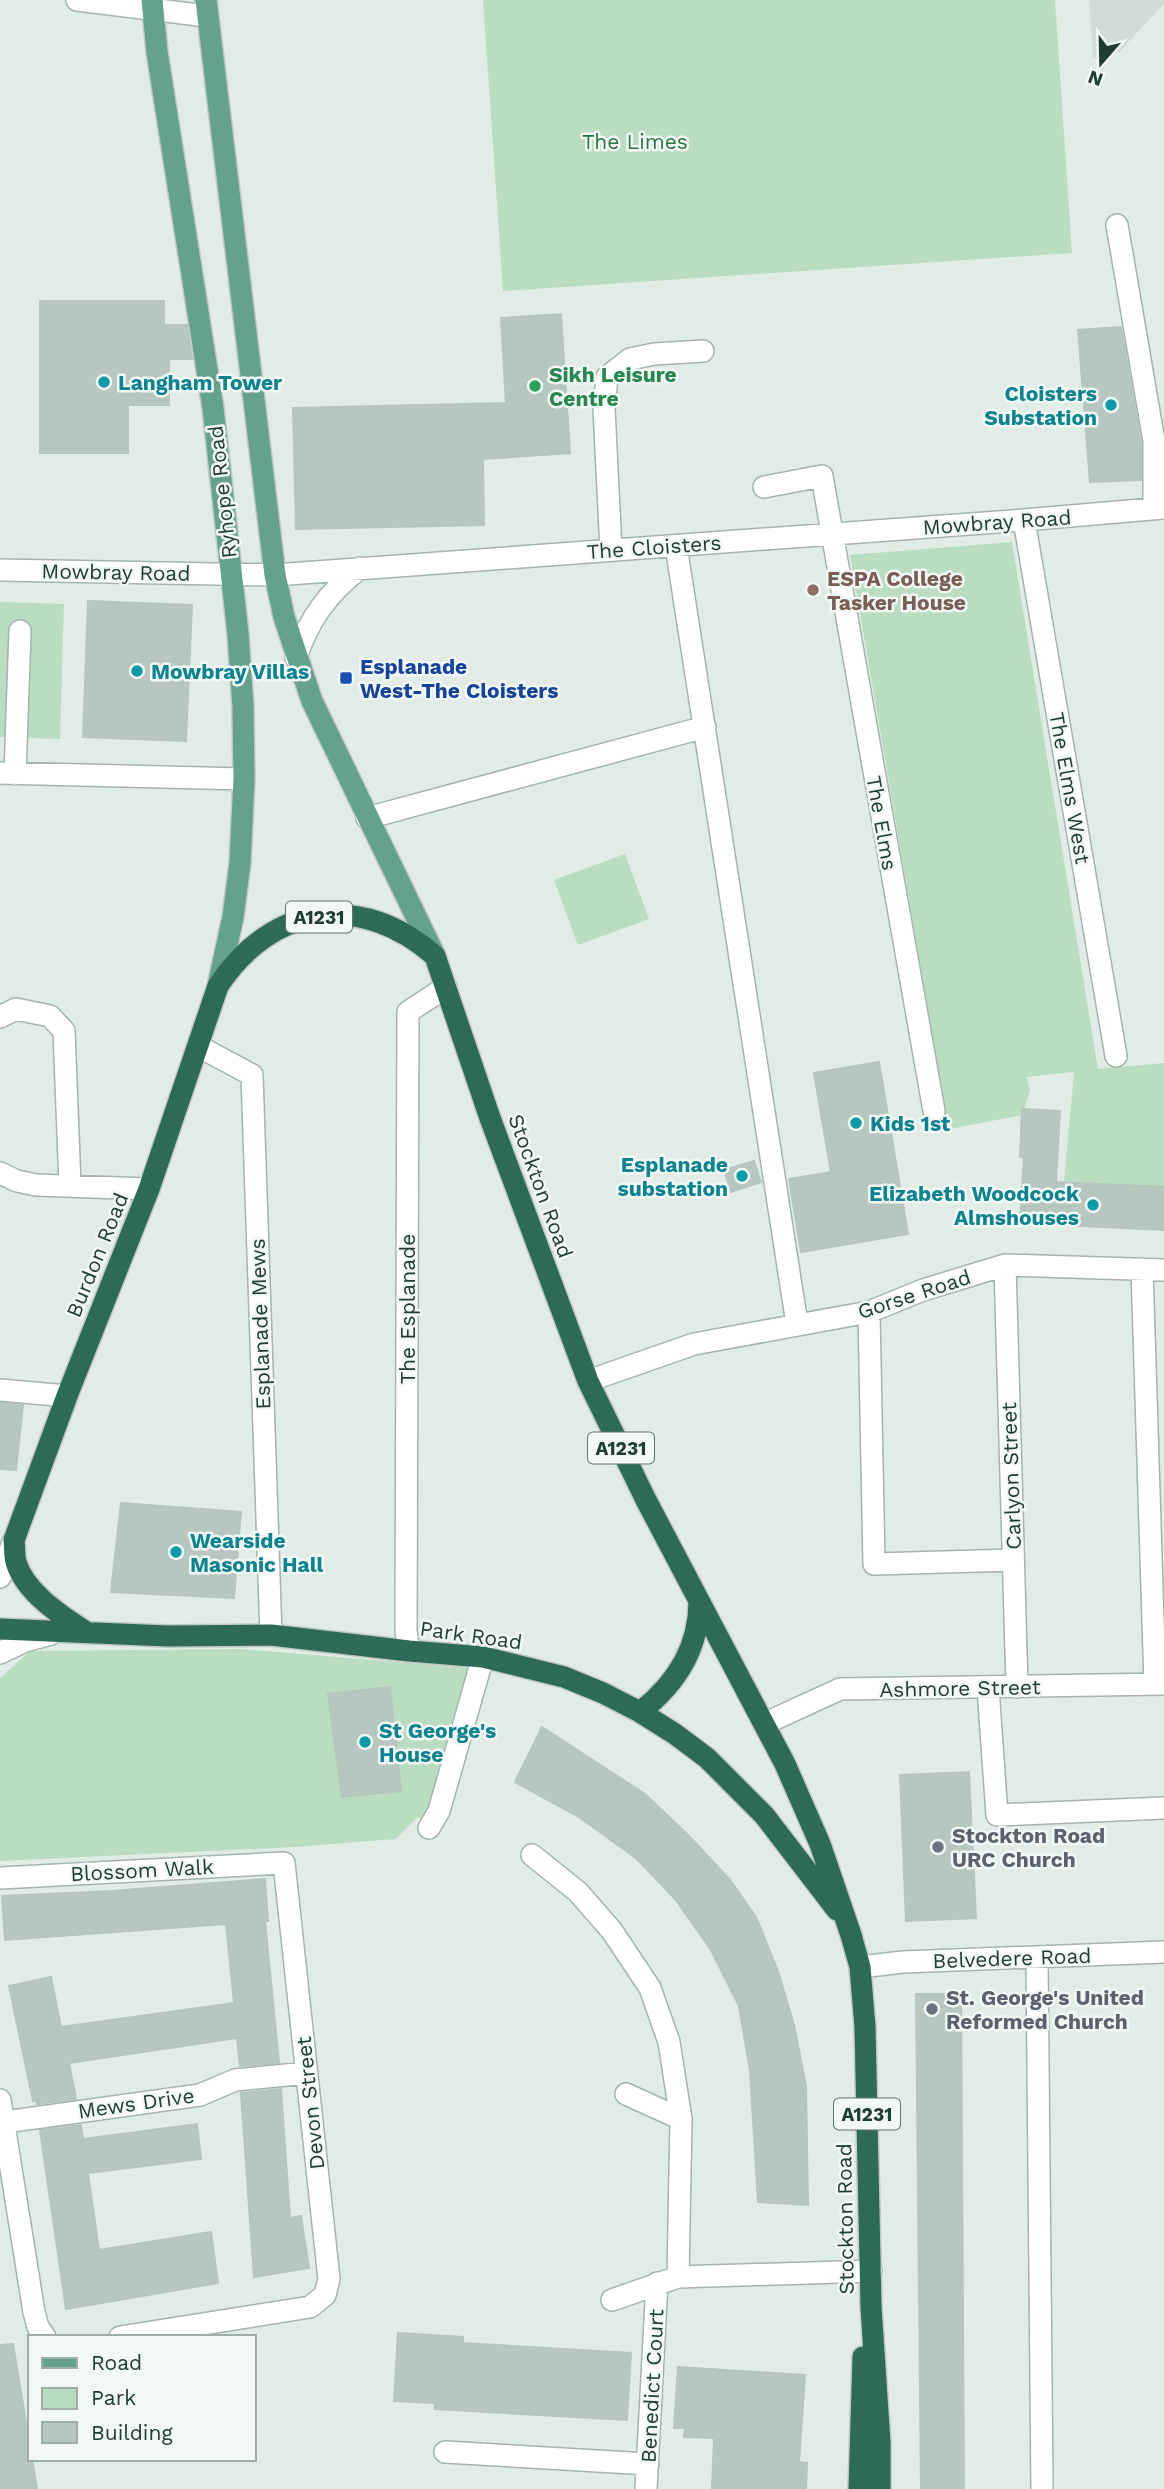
<svg xmlns="http://www.w3.org/2000/svg" width="1164" height="2489" font-family="'Work Sans',sans-serif">
<style>
.built{fill:#d0dcd5}
.green{fill:#baddc1}
.building{fill:#b7c7bf;stroke:#b4c6bd;stroke-width:2}
.lines{fill:none;stroke-linecap:round;stroke-linejoin:round}
.minor-casing{stroke:#a4b4ad;stroke-width:24}
.major-casing{stroke:#c1c9c6;stroke-width:24}
.highway-casing{stroke:#c1c9c6;stroke-width:24}
.minor{stroke:#fff;stroke-width:21}
.major{stroke:#65a28d;stroke-width:21}
.highway{stroke:#2d6a58;stroke-width:21}
.culture-dot{fill:#0f9aa8;stroke:#f2f8f5;stroke-width:2.5}
.leisure-dot{fill:#2e9e5b;stroke:#f2f8f5;stroke-width:2.5}
.education-dot{fill:#8d6e63;stroke:#f2f8f5;stroke-width:2.5}
.transit-dot{fill:#1a4fb4;stroke:#f2f8f5;stroke-width:2.5}
.worship-dot{fill:#6b7280;stroke:#f2f8f5;stroke-width:2.5}
.labels{text-anchor:middle;dominant-baseline:central;stroke-width:5;stroke-linejoin:round;paint-order:stroke}
.shield{fill:#f2f8f5;stroke:#60756d;stroke-width:2}
.shield-label{font-size:19px;font-weight:bold;fill:#213d33}
.park-label{font-size:21px;fill:#2b7441;stroke:#f2f8f5}
.leisure-label{font-size:21px;font-weight:bold;fill:#27864d;stroke:#f2f8f5;text-anchor:start}
.culture-label{font-size:21px;font-weight:bold;fill:#0d838f;stroke:#f2f8f5;text-anchor:start}
.street-label{font-size:21px;fill:#213d33;stroke:#f2f8f5}
.education-label{font-size:21px;font-weight:bold;fill:#785e54;stroke:#f2f8f5;text-anchor:start}
.transit-label{font-size:21px;font-weight:bold;fill:#164399;stroke:#f2f8f5;text-anchor:start}
.worship-label{font-size:21px;font-weight:bold;fill:#5b616d;stroke:#f2f8f5;text-anchor:start}
</style>
<rect width="100%" height="100%" fill="#e1ece6"/>
<path class="built" d="M1089,0H1164V4L1119,52L1093,58Z"/>
<path class="green" d="M483,0H1055L1072,253L503,291Z
M1012,542L1098,1069L1164,1063V1187L1064,1182L1074,1072L1027,1077L1030,1091L1022,1115L945,1130L931,1027L850,555Z
M0,602L64,604L60,739L0,737Z
M625,854L649,919L578,945L554,880Z
M242,1649L479,1669L429,1828L418,1817L396,1839L294,1847L0,1861V1678L30,1651Z"/>
<path class="building" d="M40,301H164V325H187L192,359H169V405H128V453H40Z
M561,314L570,453L483,459L484,525L296,529L293,408L506,403L501,318Z
M1121,327L1141,442V480L1090,482L1078,330Z
M88,601L192,605L186,741L83,737Z
M879,1062L908,1234L801,1252L789,1179L831,1172L814,1073Z
M1022,1109L1060,1111L1056,1182L1164,1187V1230L1020,1223L1024,1157H1020Z
M754,1161L761,1182L731,1192L724,1170Z
M0,1403L23,1405L16,1470L0,1469Z
M121,1503L241,1512L234,1598L111,1592Z
M390,1687L401,1791L342,1797L328,1694Z
M542,1727L645,1794L689,1836L730,1880L756,1917L778,1971L794,2025L806,2086L808,2205L758,2202L750,2070L739,2006L711,1950L675,1899L637,1859L579,1817L515,1782Z
M969,1772L976,1918L906,1921L900,1775Z
M265,1879L268,1921H265L279,2063L240,2066L237,2038L69,2063L76,2099L37,2104L36,2100L33,2101L9,1986L51,1977L61,2027L234,2003L226,1924L5,1940L2,1896L112,1891Z
M916,1994H961L964,2489H921Z
M281,2089L290,2218L301,2216L309,2268L254,2277L241,2093Z
M197,2124L201,2159L88,2173L99,2250L211,2232L218,2283L66,2309L40,2130L81,2125L83,2139Z
M398,2333L463,2337V2343L631,2353L627,2420L435,2409V2403L394,2401Z
M13,2344L30,2446V2459H32L37,2489H0V2345Z
M678,2367L805,2375L799,2462L807,2463L806,2489H712L714,2438L684,2437L685,2428H674Z"/>
<g class="lines">
<defs>
<path id="minor" d="M77,0L207,16
M1117,225L1154,441V509
M764,487L822,476L934,1111
M1024,520L1116,1056
M676,546L797,1324
M611,550L604,408L607,377L630,359L654,354L703,351
M0,570L275,575L1024,520L1164,508
M296,658C308,620 328,593 360,568
M0,773L244,779
M15,774L20,631
M367,818L705,727
M0,1017L16,1009L50,1016L64,1031L70,1185
M198,1046L252,1075L271,1635
M0,1173L17,1181L36,1185L149,1189
M1005,1265L1017,1687
M1142,1269L1155,1684
M869,1312L874,1564L1013,1560
M588,1381L694,1344L869,1312L923,1290L1005,1265L1164,1270
M0,1390L67,1396
M0,1577L14,1540
M409,1651L406,1631L408,1012L446,987
M0,1653L25,1641L51,1634
M988,1688L997,1815L1164,1808
M764,1724L840,1689L1164,1684
M429,1828L439,1811L483,1657
M532,1855L578,1892L612,1931L650,1988L669,2042L681,2119L678,2277
M0,1878L284,1863L329,2279L325,2295L310,2307L120,2337
M1037,1957L1042,2489
M860,1967L903,1962L1164,1952
M626,2094L681,2119
M0,2100L34,2312L38,2327L45,2337
M5,2122L200,2095L235,2080L307,2073
M612,2300L678,2277L871,2271
M445,2452L648,2464
M646,2489L657,2283"/>
<path id="major" d="M152,0L157,52L213,408L238,634L243,707L244,779L240,863L233,917L218,986
M206,0L275,575L284,617L312,701L435,956"/>
<path id="highway" d="M0,1629L168,1636L271,1635L409,1651L483,1657L564,1677L603,1693L640,1712L675,1734L707,1758L764,1815L837,1910
M85,1631C60,1615 25,1592 16,1562C14,1555 15,1547 14,1540L67,1396L149,1189L218,986C272,904 361,891 435,956L490,1118L588,1381L646,1500L785,1764L820,1844L851,1935L860,1967L865,2027L871,2307L880,2443V2489
M640,1712C676,1684 699,1648 699,1602
M859,2489L863,2357"/>
</defs>
<use href="#minor" class="minor-casing"/>
<use href="#major" class="major-casing"/>
<use href="#highway" class="highway-casing"/>
<use href="#minor" class="minor"/>
<use href="#major" class="major"/>
<use href="#highway" class="highway"/>
</g>
<g class="culture-dot">
<circle cx="104" cy="382" r="7"/>
<circle cx="1111" cy="405" r="7"/>
<circle cx="137" cy="671" r="7"/>
<circle cx="856" cy="1123" r="7"/>
<circle cx="742" cy="1176" r="7"/>
<circle cx="1093" cy="1205" r="7"/>
<circle cx="176" cy="1552" r="7"/>
<circle cx="365" cy="1742" r="7"/>
</g>
<circle class="leisure-dot" cx="535" cy="386" r="7"/>
<circle class="education-dot" cx="813" cy="590" r="7"/>
<rect class="transit-dot" x="339" y="671" width="14" height="14" rx="3.5"/>
<g class="worship-dot">
<circle cx="938" cy="1847" r="7"/>
<circle cx="932" cy="2009" r="7"/>
</g>
<g class="labels">
<g class="shield">
<rect x="286" y="901.5" width="66" height="31" rx="5"/>
<rect x="588" y="1432.5" width="66" height="31" rx="5"/>
<rect x="834" y="2098.5" width="66" height="31" rx="5"/>
</g>
<g class="shield-label">
<text x="319" y="917">A1231</text>
<text x="621" y="1448">A1231</text>
<text x="867" y="2114">A1231</text>
</g>
<g class="park-label">
<text x="635" y="141">The Limes</text>
</g>
<g class="leisure-label">
<text x="549" y="374">Sikh Leisure<tspan x="549" dy="24">Centre</tspan></text>
</g>
<g class="culture-label">
<text x="118" y="382">Langham Tower</text>
<text x="1097" y="393" text-anchor="end">Cloisters<tspan x="1097" dy="24">Substation</tspan></text>
<text x="151" y="671">Mowbray Villas</text>
<text x="870" y="1123">Kids 1st</text>
<text x="728" y="1164" text-anchor="end">Esplanade<tspan x="728" dy="24">substation</tspan></text>
<text x="1079" y="1193" text-anchor="end">Elizabeth Woodcock<tspan x="1079" dy="24">Almshouses</tspan></text>
<text x="190" y="1540">Wearside<tspan x="190" dy="24">Masonic Hall</tspan></text>
<text x="379" y="1730">St George's<tspan x="379" dy="24">House</tspan></text>
</g>
<g class="street-label">
<text transform="translate(222 492) rotate(-96)">Ryhope Road</text>
<text transform="translate(997 522) rotate(-4)">Mowbray Road</text>
<text transform="translate(654 547) rotate(-4)">The Cloisters</text>
<text transform="translate(116 572) rotate(1)">Mowbray Road</text>
<text transform="translate(1070 788) rotate(80)">The Elms West</text>
<text transform="translate(882 823) rotate(80)">The Elms</text>
<text transform="translate(541 1186) rotate(70)">Stockton Road</text>
<text transform="translate(97 1255) rotate(-68)">Burdon Road</text>
<text transform="translate(914 1294) rotate(-18)">Gorse Road</text>
<text transform="translate(407 1309) rotate(-90)">The Esplanade</text>
<text transform="translate(260 1324) rotate(-92)">Esplanade Mews</text>
<text transform="translate(1011 1476) rotate(-92)">Carlyon Street</text>
<text transform="translate(471 1635) rotate(8)">Park Road</text>
<text transform="translate(960 1688) rotate(-1)">Ashmore Street</text>
<text transform="translate(142 1870) rotate(-3)">Blossom Walk</text>
<text transform="translate(1012 1958) rotate(-2)">Belvedere Road</text>
<text transform="translate(136 2103) rotate(-8)">Mews Drive</text>
<text transform="translate(310 2103) rotate(-96)">Devon Street</text>
<text transform="translate(845 2219) rotate(-91)">Stockton Road</text>
<text transform="translate(652 2386) rotate(-87)">Benedict Court</text>
</g>
<g class="education-label">
<text x="827" y="578">ESPA College<tspan x="827" dy="24">Tasker House</tspan></text>
</g>
<g class="transit-label">
<text x="360" y="666">Esplanade<tspan x="360" dy="24">West-The Cloisters</tspan></text>
</g>
<g class="worship-label">
<text x="952" y="1835">Stockton Road<tspan x="952" dy="24">URC Church</tspan></text>
<text x="946" y="1997">St. George's United<tspan x="946" dy="24">Reformed Church</tspan></text>
</g>
</g>
<rect x="28" y="2335" width="228" height="126" fill="#f2f8f5" stroke="#9eada7" stroke-width="2"/>
<rect x="42" y="2358" width="35" height="10" fill="#65a28d" stroke="#9eada7" stroke-width="2"/>
<text x="91" y="2370" font-size="21" fill="#213d33">Road</text>
<rect x="42" y="2388" width="35" height="21" fill="#baddc1" stroke="#9eada7" stroke-width="2"/>
<text x="91" y="2405" font-size="21" fill="#213d33">Park</text>
<rect x="42" y="2422" width="35" height="21" fill="#b7c7bf" stroke="#9eada7" stroke-width="2"/>
<text x="91" y="2440" font-size="21" fill="#213d33">Building</text>
<g transform="translate(1101 63) rotate(200)" stroke="#f2f8f5" stroke-width="5" paint-order="stroke">
<path d="M0-5L12 26L0 18L-12 26Z" fill="#213d33"/>
<text y="-10" font-size="19" font-weight="bold" text-anchor="middle" fill="#213d33">N</text>
</g>
</svg>
